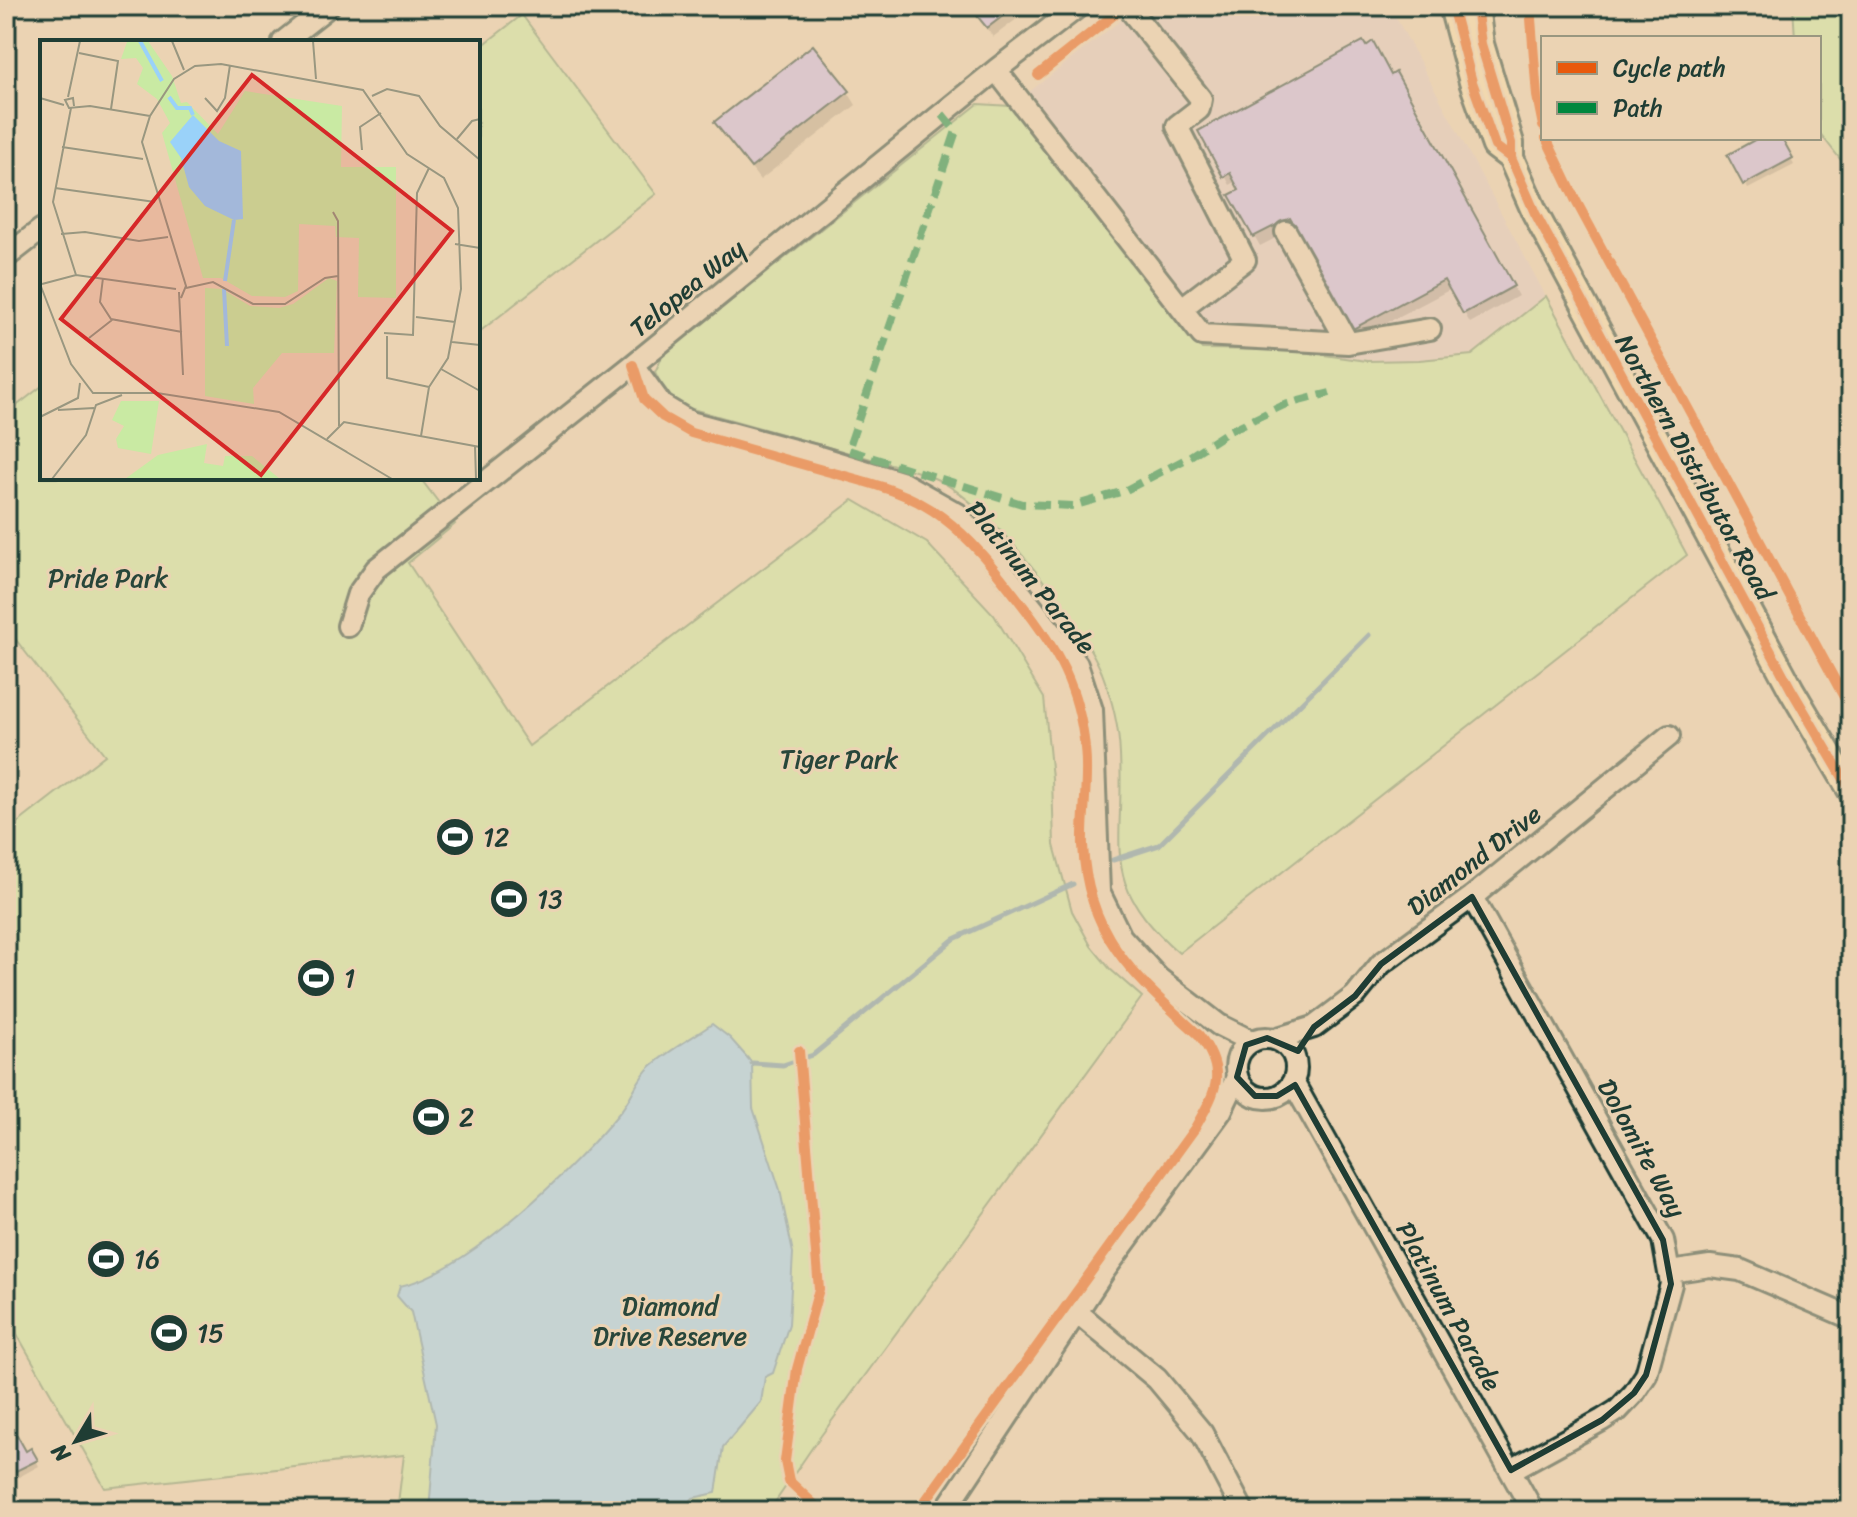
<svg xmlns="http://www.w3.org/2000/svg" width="1857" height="1517" font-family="Sriracha,sans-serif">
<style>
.built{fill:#e1cbc3}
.green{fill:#c9eaa3;stroke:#74946c;stroke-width:2}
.water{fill:#9ad2f9;stroke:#6996aa;stroke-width:2}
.shadow{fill:#0003}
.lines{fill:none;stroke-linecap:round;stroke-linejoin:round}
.stream{stroke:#6996aa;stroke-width:5}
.building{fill:#cbb8e8;stroke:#1f3d34;stroke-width:2}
.minor-casing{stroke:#1f3d34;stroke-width:26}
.major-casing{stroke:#1f3d34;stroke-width:30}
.minor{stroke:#ebd3b3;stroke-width:20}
.major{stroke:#f9deab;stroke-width:24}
.quiet{stroke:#00873e;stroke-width:8;stroke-dasharray:16 8;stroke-linecap:butt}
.cycleway-casing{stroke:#ebd3b3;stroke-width:15}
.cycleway{stroke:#e8590c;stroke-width:10}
.marked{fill:none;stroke:#1f3d34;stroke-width:6;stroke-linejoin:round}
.labels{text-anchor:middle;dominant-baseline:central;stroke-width:6;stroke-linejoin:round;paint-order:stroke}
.street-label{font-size:26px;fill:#1f3d34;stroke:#ebd3b3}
.park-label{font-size:26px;fill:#28463a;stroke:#ebd3b3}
.poi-label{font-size:26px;fill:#1f3d34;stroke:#ebd3b3;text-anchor:start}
.inset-river{fill:none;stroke:#9ad2f9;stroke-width:4}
.inset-road{fill:none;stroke:#999780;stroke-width:2}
.view{fill:#d62828;fill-opacity:0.15;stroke:#d62828;stroke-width:4}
.inset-edge{fill:none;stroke:#1f3d34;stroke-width:4}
</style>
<rect width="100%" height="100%" fill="#ebd3b3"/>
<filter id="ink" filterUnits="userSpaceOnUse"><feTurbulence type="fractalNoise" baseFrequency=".0125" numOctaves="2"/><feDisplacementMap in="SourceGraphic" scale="16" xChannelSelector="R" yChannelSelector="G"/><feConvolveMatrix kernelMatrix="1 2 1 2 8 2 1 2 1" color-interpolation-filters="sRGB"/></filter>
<g filter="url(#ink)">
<path class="built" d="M1139,6H1390L1546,296L1472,355L1419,360L1367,361L1288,350L1202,349L1011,106Z"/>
<path class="green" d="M1793,6H1851V173L1819,132V38H1795Z
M522,15L656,194L478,333V49Z
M978,104L1011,106L1202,349L1288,350L1367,361L1419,360L1472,355L1546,296L1687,555L1179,953C1097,882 1125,848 1120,755C1119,727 1112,699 1102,673C1080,620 987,500 934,478C909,467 879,462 853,454C795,438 736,421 678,405L664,391L655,372L663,355Z
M42,386V478H420L455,524L408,563L529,746L853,500L927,543L994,615L1044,698L1052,778L1054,845L1072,911L1091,946L1110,969L1142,997L812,1448L769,1511H397L404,1455L105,1488L6,1315V832L105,755L6,627V414Z"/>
<path class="water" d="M712,1024L730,1038L752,1063L753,1108L780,1190L793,1253L789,1324L773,1373L765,1377L761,1402L723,1447L716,1493L693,1498L682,1511H429L436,1424L411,1312L397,1296L400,1286C468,1272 576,1166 620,1112C632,1098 637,1078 651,1066C669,1050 692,1038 712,1024Z"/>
<path class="shadow" d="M970,6H1034L993,37Z
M1391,77L1401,84L1518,296L1470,323L1451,289L1360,337L1297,227L1260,246L1232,196L1242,191L1237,181L1230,185L1201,131Z
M848,92L856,105L760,180L716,123Z
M1763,138H1780L1794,165L1748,189L1730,155Z
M6,1442L25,1454L31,1451L39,1466L6,1484Z"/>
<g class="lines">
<path class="stream" d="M1113,860L1159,845L1369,635
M752,1063L783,1065L813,1055L954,939L1073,884"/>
</g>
<path class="building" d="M969,6H1016L987,28Z
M1363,41L1366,46L1373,41L1391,75L1396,72L1514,286L1463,314L1444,280L1353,329L1290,218L1253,237L1229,195L1239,190L1230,173L1223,177L1198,131Z
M813,45L850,91L751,168L714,122Z
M1758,138H1782L1793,158L1743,185L1727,155Z
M17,1435L26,1451L31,1448L38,1460L6,1476V1440Z"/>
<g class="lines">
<defs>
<path id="minor" d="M1127,6L1201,99L1199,109L1177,126L1245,260L1182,308
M283,42L329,6
M996,70L1202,335L1348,343L1430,329
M1286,232L1348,343
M6,257L42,229
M633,365L662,405L690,422L816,456L901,482L958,514L1077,664L1092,710L1099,892L1121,937L1158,978L1219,1025L1251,1041
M348,626L358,594L376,569L633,365L996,70L1079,6
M1472,897L1663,1240L1671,1284L1646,1375L1634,1393L1618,1410L1602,1420L1511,1470
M1236 1068a30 30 0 1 1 60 0a30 30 0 1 1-60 0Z
M1275,1039L1314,1027L1355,996L1381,964L1472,897L1669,736
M1293,1082L1533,1511
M1670,1272L1710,1266L1740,1270L1844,1315
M1078,1313L1157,1379L1202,1433L1243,1511
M945,1511L1104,1271L1221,1111L1237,1077"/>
<path id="major" d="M1452,6L1472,82L1495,146L1511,158
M1476,6L1481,44L1511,143V158L1535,213L1791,689L1851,791"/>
</defs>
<use href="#minor" class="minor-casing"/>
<use href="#major" class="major-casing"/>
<use href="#minor" class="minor"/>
<use href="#major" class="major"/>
<path class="quiet" d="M942,114L956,131L848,450L1022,504L1073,506L1124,491L1184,460L1229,431L1284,405L1330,393"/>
<defs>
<path id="cycleway" d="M1452,6L1472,82L1495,146L1511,158
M1476,6L1481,44L1511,143V158L1535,213L1791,689L1851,791
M1530,6L1537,96L1543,126
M1038,75L1125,6
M1546,138L1576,201L1851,710
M633,365L644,399L663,417L691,433C734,445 776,457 819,469C862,481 907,490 942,517C974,541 996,571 1020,602C1057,649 1079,687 1085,748C1089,780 1082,813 1083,845C1087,937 1135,977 1199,1035C1228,1073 1216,1091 1195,1128L918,1511
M799,1051L819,1289L797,1369L785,1461L789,1481L821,1511"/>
</defs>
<use href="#cycleway" class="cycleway-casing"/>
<use href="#cycleway" class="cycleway"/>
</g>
</g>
<path d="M0 0H1857V1517H0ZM1472,897L1663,1240L1671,1284L1646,1375L1634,1393L1602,1420L1511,1470L1295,1085L1277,1096H1255L1237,1077L1246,1045L1267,1038L1298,1051L1314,1027L1355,996L1381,964Z" fill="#ebd3b3" fill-opacity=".55" fill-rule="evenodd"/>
<path class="marked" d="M1472,897L1663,1240L1671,1284L1646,1375L1634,1393L1602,1420L1511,1470L1295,1085L1277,1096H1255L1237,1077L1246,1045L1267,1038L1298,1051L1314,1027L1355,996L1381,964Z"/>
<defs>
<symbol id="stadium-disc" viewBox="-11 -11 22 22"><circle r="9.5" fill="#1f3d34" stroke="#ebd3b3"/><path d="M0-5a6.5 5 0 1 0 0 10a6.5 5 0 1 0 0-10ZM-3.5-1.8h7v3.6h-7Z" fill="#fff"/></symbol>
</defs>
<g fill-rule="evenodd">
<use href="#stadium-disc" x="433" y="815" width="44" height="44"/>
<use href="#stadium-disc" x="487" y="877" width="44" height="44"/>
<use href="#stadium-disc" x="294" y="956" width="44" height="44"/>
<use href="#stadium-disc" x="409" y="1095" width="44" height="44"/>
<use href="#stadium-disc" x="84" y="1237" width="44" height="44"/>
<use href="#stadium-disc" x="147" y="1311" width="44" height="44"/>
</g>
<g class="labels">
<g class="street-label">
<text transform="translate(687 288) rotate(-39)">Telopea Way</text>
<text transform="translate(1695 467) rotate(61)">Northern Distributor Road</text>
<text transform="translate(1031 577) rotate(51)">Platinum Parade</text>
<text transform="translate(1474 860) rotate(-38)">Diamond Drive</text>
<text transform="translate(1642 1148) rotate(61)">Dolomite Way</text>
<text transform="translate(1449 1306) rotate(61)">Platinum Parade</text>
</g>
<g class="park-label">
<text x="108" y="578">Pride Park</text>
<text x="839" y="759">Tiger Park</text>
<text x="670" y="1306">Diamond<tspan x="670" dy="30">Drive Reserve</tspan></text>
</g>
<g class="poi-label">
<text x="483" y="837">12</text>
<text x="537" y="899">13</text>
<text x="344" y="978">1</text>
<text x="459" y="1117">2</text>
<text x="134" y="1259">16</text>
<text x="197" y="1333">15</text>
</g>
</g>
<g transform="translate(40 40)">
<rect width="440" height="440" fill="#ebd3b3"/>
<path d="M80,1H108L132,36L141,63L147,62L178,94L205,51L302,66L301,127H356V258L318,257L319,198L296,197L295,186L259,184L258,251L245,257L212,256L181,238H163L122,93L130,83L117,59L97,44L103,28L96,18L81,19L87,2ZM289,238L297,241L294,313H242L213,348L214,364L165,356V248L182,249L210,266L239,268L253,264ZM81,361H119L111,414L78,408L76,399L84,386L72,380ZM167,404L164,423L183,426L185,416H212L240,439H85L118,415Z" fill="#c9eaa3"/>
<path d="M153,75L179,101L201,111L203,179L194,180L165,166L149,147L141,118L130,102Z" fill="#9ad2f9"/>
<path class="inset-river" d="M100,1L122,41M129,57L137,68H150L153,75M185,241L194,180M184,249L187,306"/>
<path class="inset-road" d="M132,1L144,30M273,1L276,39M39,13L78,21L71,69M332,56L347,49L379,56L400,86L440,120M28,57L40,1M0,58L24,65M165,58L177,71L185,58L190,25M34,66L33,58L25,60L29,68L50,66L110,76M31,68L13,162L36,235M417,99L432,81L440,79M22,107L103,119M322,110L320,87L341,73M15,148L115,162M293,172L298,181L299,386M21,194L45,192L99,201L128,197M415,204L440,208M63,238L60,262L71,279L142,292M0,244L31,324L53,353H117L239,372L307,412M2,244L36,235L136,249M146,248L173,242L213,264H245L285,238L298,236M139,252L143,335M141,258L146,246L102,102L110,76L134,39L155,26L181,24L323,50L367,114L404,138L418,168L421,249L408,318L389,347L381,396M376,277L415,282M344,293L373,295L377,153L389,128M347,296V338L389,347M49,298L72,280M412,302L440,305M401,329L440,351M18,370L54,368M0,377L38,358L40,343M256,382L352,439M287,399L304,382L440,407M435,406L436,439M12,439L46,395L56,365L82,355"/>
<path class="view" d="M212,35L412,191L221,435L21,279Z"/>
<rect width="440" height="440" class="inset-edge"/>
</g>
<rect width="1857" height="1517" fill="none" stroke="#ebd3b3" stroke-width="32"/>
<rect x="16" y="16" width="1825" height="1485" fill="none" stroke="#1f3d34" stroke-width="3" filter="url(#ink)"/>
<rect x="1541" y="36" width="280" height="104" fill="#ebd3b3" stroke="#999780" stroke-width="2"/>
<rect x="1557" y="62" width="40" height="12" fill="#e8590c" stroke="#999780" stroke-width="2"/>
<text x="1613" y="76" font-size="24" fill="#1f3d34">Cycle path</text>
<rect x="1557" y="102" width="40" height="12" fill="#00873e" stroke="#999780" stroke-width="2"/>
<text x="1613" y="116" font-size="24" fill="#1f3d34">Path</text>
<g transform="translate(76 1441) rotate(232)" stroke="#ebd3b3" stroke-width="6" paint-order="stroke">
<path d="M0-6L14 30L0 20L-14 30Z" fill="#1f3d34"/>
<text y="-12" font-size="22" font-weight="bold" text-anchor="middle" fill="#1f3d34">N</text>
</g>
</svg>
